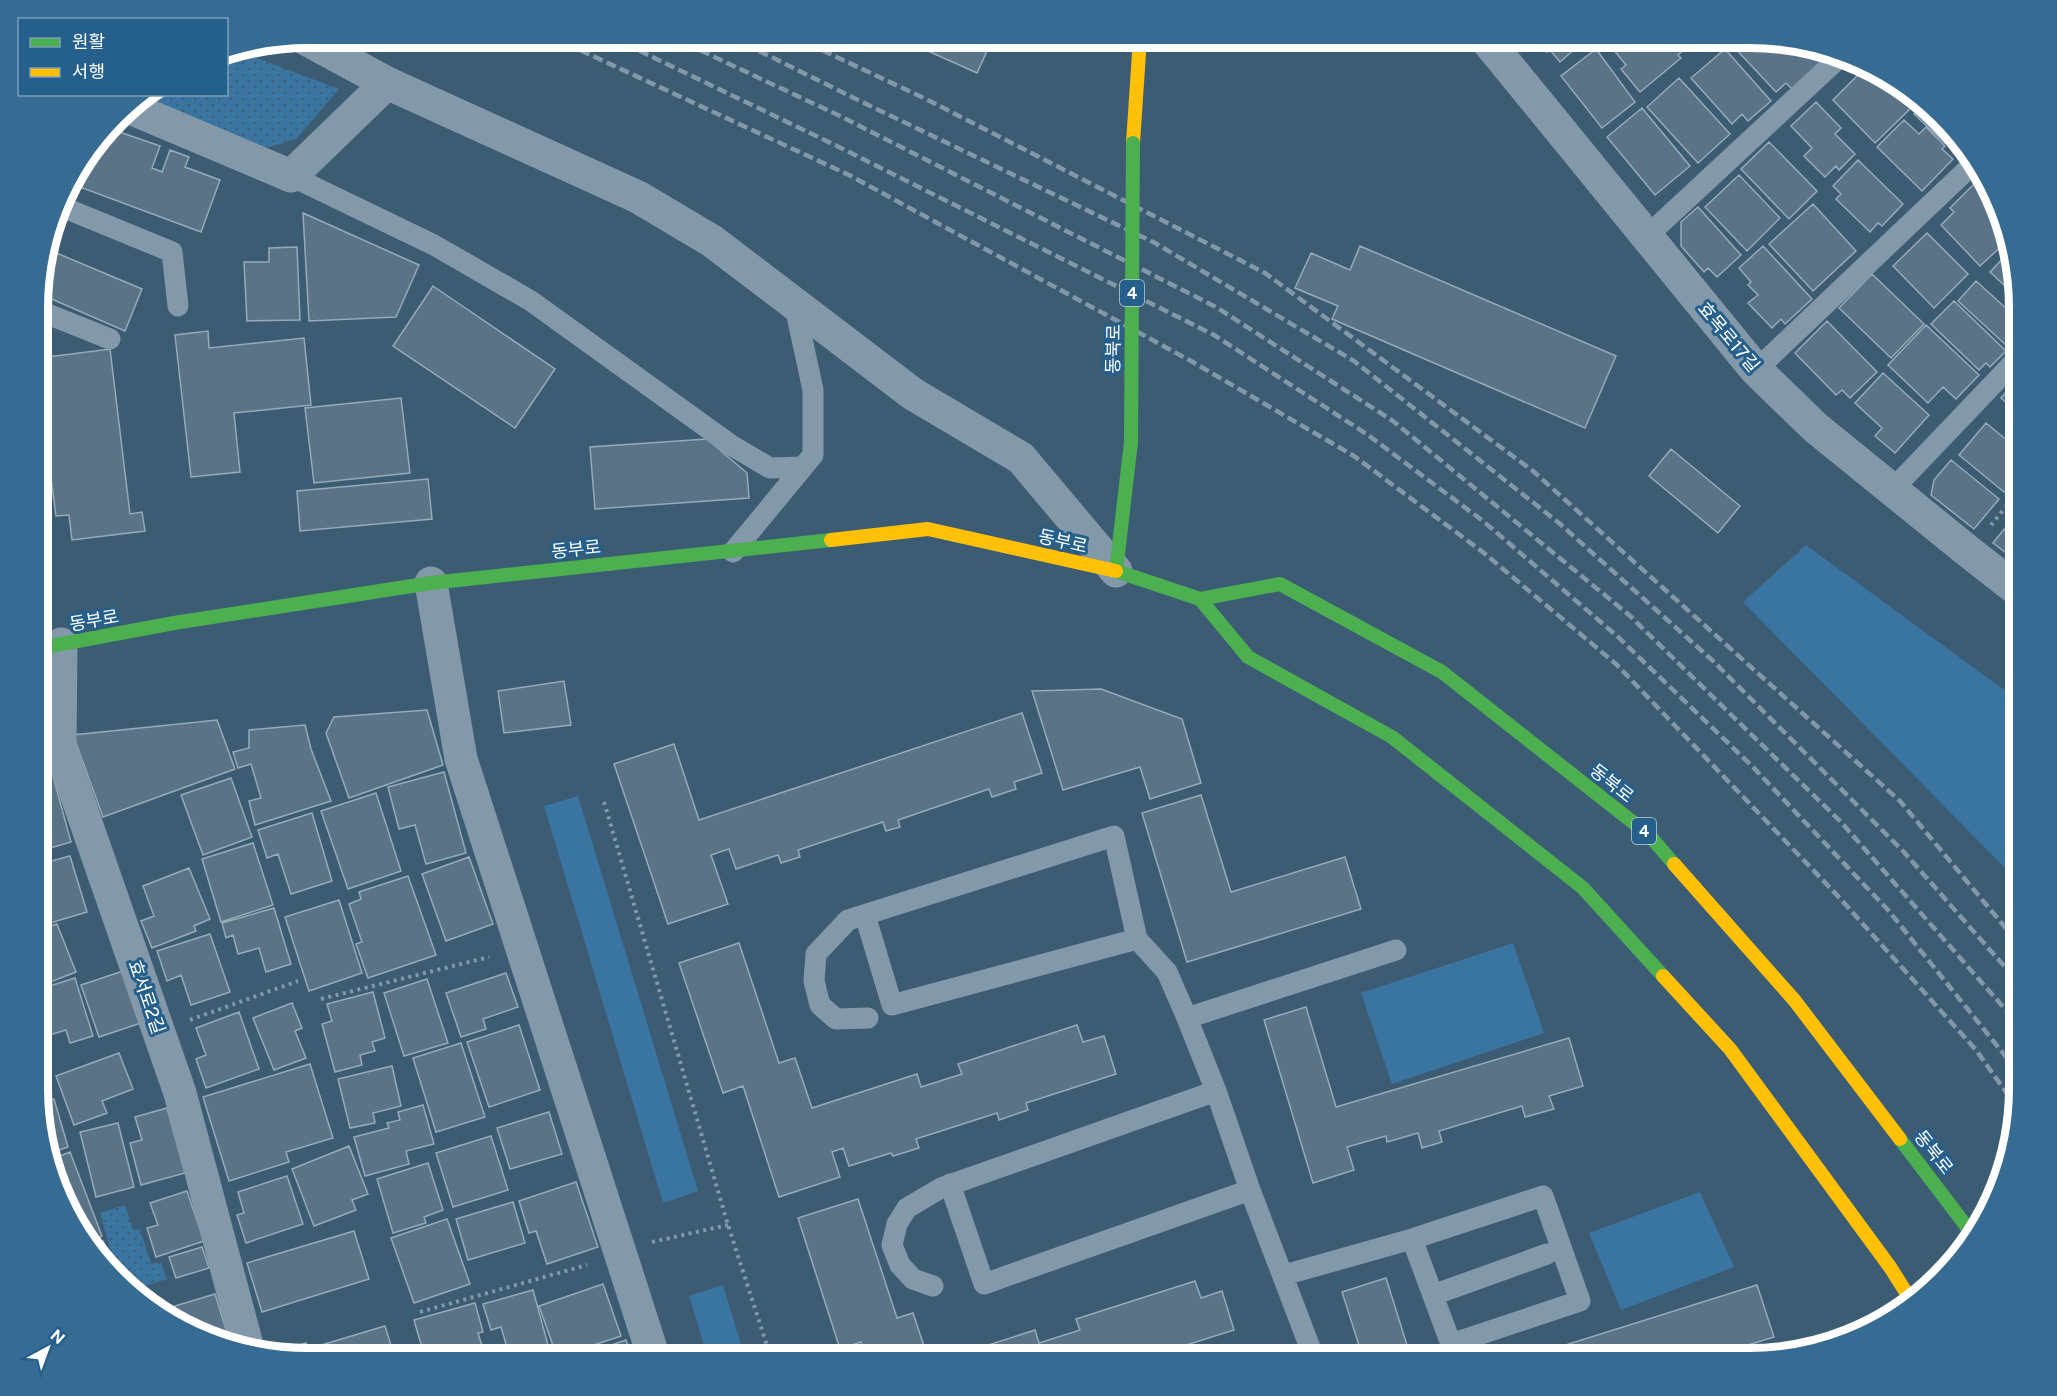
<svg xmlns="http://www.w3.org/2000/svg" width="2057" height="1396" font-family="'Public Sans','Noto Sans KR',sans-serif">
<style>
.grass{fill:url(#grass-dots)}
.park{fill:#3a75a1}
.building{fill:#5a7386;stroke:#97aab7;stroke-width:1.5}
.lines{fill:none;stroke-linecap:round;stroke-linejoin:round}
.path{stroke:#8398a8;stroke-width:4;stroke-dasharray:3 4.5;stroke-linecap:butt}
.lane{stroke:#8398a8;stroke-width:21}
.street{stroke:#8398a8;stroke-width:33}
.fast{stroke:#4caf50;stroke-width:14}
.slow{stroke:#ffc107;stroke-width:14}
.rail{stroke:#8398a7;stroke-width:4.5;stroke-dasharray:10 4.5;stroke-linecap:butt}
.fast-bridge{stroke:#4caf50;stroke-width:14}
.labels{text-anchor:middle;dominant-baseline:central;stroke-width:6;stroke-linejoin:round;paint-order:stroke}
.shield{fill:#255f8b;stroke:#becfdc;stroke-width:1.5}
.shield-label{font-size:16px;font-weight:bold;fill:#fff}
.street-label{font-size:18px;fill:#fff;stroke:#255f8b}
.rim{fill:none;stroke:#fff;stroke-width:8}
</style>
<defs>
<pattern id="grass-dots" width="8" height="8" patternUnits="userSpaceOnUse" patternTransform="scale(1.5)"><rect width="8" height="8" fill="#3a75a1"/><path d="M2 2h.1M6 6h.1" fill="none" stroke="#445e72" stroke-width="1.8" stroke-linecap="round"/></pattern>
</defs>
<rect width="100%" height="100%" fill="#3c5c74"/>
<path class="grass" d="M238,51L339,89L296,139L260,150L139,99L146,95L226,94L227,54Z
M125,1205L133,1230L140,1229L151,1264L161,1262L167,1279L145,1286L151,1307C117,1289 110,1247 100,1213Z"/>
<path class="park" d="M1806,545L2019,701V882L1743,602Z
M578,796L698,1191L663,1203L544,806Z
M1513,943L1544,1033L1392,1084L1361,993Z
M1700,1192L1734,1267L1621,1310L1589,1233Z
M723,1285L745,1358H708L689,1296Z"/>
<path class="building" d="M899,38H993L977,73Z
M1535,38H1585L1586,39L1560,62L1550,50L1547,52Z
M1615,38H1676L1685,49L1678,55L1681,58L1640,92L1621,69L1626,65L1608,43Z
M1712,38H1727L1718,45Z
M1741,38H1766L1833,51L1792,89L1786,83L1776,92L1733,46Z
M1596,49L1635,102L1602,128L1561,76Z
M1725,49L1771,101L1748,121L1742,114L1732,124L1691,78Z
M1865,68L1878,74L1911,108L1875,143L1833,100Z
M1679,78L1730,134L1698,163L1647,107Z
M1816,102L1841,128L1835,134L1855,154L1839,170L1836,166L1825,177L1804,156L1812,148L1791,126Z
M1923,105L1950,137L1945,143L1914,114Z
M1642,108L1690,166L1655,195L1607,137Z
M1904,120L1919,134L1926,127L1945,146L1942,149L1953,159L1922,191L1877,147Z
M111,129L160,146L152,168L162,172L170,150L189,157L185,167L220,180L201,232L69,183Z
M1769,142L1817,191L1789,219L1741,169Z
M1858,160L1903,204L1882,226L1878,223L1870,232L1836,199L1841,194L1833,186Z
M1739,175L1780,218L1747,251L1705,207Z
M1976,182L1995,202L1987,210L2001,224L2006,242L1980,266L1941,225L1954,212L1950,208Z
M1813,204L1856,251L1813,291L1769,244Z
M1698,207L1741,255L1717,277L1708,268L1704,272L1681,246V222Z
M303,213L419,265L396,317L309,321Z
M1927,233L1968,274L1934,308L1893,266Z
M1360,246L1616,356L1585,428L1332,319L1338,306L1295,288L1311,253L1350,270Z
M1763,246L1812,299L1785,324L1781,319L1772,328L1748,303L1758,295L1748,285L1751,282L1739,268Z
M297,247L300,320L247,321L244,262H269V248Z
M47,249L142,289L125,331L40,294V273Z
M2009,252L2019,291V299L1990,272Z
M1872,274L1924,324L1891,358L1839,308Z
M1976,281L2019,320V332L2007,346L1958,301Z
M433,286L555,369L515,428L393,346Z
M1954,301L2006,351L1990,367L1986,363L1979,370L1931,324Z
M2019,301V314L2013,308Z
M1827,321L1877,372L1850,398L1842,390L1836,395L1795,353Z
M1926,325L1979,375L1956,399L1943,387L1928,403L1888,365Z
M208,331L209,348L304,338L311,405L234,413L240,472L191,477L175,335Z
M110,349L130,514L142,512L145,531L72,540L69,515L56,516L40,394V358Z
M1883,373L1929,415L1895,453L1875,436L1882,428L1855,403Z
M2019,377V414L2001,398Z
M401,398L410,473L314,483L305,408Z
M1986,423L2019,450V475L2004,492L1959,455Z
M707,439L747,473L749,498L595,509L590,447Z
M1671,449L1740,506L1718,533L1649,476Z
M1951,460L1999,499L1974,529L1931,495L1934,480Z
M428,479L432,519L300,531L297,491Z
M40,483H43L51,542L40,543Z
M2019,511V563L1993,543Z
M564,681L571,725L504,733L498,691Z
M1101,689L1182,719L1201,783L1150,799L1140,767L1063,790L1032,691Z
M427,710L443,765L349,798L326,733L334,717Z
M1022,713L1042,773L1014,782L1016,789L992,797L989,789L898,820L900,827L886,831L883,822L798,850L800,857L781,863L778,855L736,869L729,849L711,855L728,904L668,924L614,764L674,744L699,820Z
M217,720L235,769L103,817L73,735Z
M305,725L311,749L331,801L255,825L249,801L261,798L251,764L238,768L233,752L249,748V730Z
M45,747L71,842L40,851V748Z
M444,772L466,853L426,864L415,825L399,829L388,787Z
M231,778L252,837L203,855L181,795Z
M376,793L401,871L348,889L321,811Z
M1201,795L1231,892L1345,857L1361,909L1187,962L1142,813Z
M312,813L332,881L291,894L278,854L267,858L258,830Z
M253,843L273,905L221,922L202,859Z
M70,856L87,912L40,926V864Z
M469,857L493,924L446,941L422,874Z
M189,868L210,919L194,926L196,931L152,948L141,921L154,916L143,886Z
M408,876L436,955L368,978L356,944L362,942L349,904L361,899L359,892Z
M339,900L362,973L309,991L285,917Z
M274,908L291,964L266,972L259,948L238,954L233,935L226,938L222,923Z
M57,924L76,972L40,986V930Z
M210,934L230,992L191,1005L181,975L167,981L157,951Z
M739,943L779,1063L795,1058L812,1108L917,1074L921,1087L962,1074L958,1064L1077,1025L1083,1042L1104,1036L1116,1074L1026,1103L1028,1110L999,1120L997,1113L916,1139L919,1148L893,1156L891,1153L849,1166L843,1148L832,1152L840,1177L779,1197L743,1086L723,1093L679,963Z
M123,971L141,1023L99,1037L81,985Z
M506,973L518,1007L483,1019L486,1029L461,1037L446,993Z
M75,978L93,1036L70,1043L66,1030L46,1036L40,1017V989Z
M427,979L448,1043L404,1056L384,993Z
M373,992L385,1038L372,1042L375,1051L360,1055L362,1065L335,1072L322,1024L332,1021L327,1004Z
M292,1003L302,1028L295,1031L306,1058L274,1070L253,1018Z
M1306,1007L1336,1107L1569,1038L1583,1086L1549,1096L1554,1109L1525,1117L1522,1106L1439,1131L1442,1142L1422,1148L1418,1133L1387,1142L1386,1136L1347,1147L1354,1170L1313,1183L1264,1020Z
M239,1012L259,1069L206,1088L196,1059L206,1055L196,1028Z
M519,1025L540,1090L489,1107L467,1042Z
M461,1043L485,1117L436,1132L413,1058Z
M40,1047L50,1085L40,1088Z
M119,1053L133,1089L102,1101L107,1113L74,1125L56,1076Z
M310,1064L333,1138L286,1152L289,1162L229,1181L203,1097Z
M392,1066L401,1106L373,1113L375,1123L350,1128L338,1079Z
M46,1094L48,1101L54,1099L68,1147L50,1153L40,1123V1096Z
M423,1105L434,1144L406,1151L409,1164L365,1176L354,1137L389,1128L387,1123L400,1120L398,1112Z
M167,1108L185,1173L141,1185L130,1143L142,1140L135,1117Z
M549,1112L562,1154L510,1169L497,1128Z
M118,1123L134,1187L96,1197L80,1132Z
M491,1136L508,1190L453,1207L436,1153Z
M349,1146L368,1194L352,1200L356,1210L314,1226L292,1169Z
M70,1152L102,1236L89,1241L74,1223L52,1159Z
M428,1163L443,1210L424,1217L426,1223L393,1233L377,1179Z
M287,1176L303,1224L246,1243L237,1215L244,1213L238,1192Z
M576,1182L598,1247L547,1264L536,1231L529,1233L519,1201Z
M187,1191L204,1241L156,1257L147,1228L158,1225L150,1203Z
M858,1199L897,1318L913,1313L928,1358H866L861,1342L840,1349L798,1218Z
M513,1202L525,1243L468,1260L456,1219Z
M447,1219L470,1284L414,1303L391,1238Z
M354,1231L369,1279L262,1312L247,1263Z
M103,1241L115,1270L93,1245Z
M202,1247L209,1268L176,1278L169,1257Z
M1386,1278L1411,1358H1363L1342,1292Z
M1195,1281L1201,1298L1222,1291L1234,1330L1145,1358H948L1035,1330L1039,1343L1080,1330L1076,1319Z
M603,1284L621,1336L557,1357L539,1306Z
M1757,1285L1774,1337L1728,1351L1730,1358H1524Z
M533,1290L551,1356L543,1358H510L501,1327L491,1330L483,1304Z
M215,1294L231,1346L221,1344L167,1315L165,1309Z
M475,1303L483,1332L478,1333L486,1358H425L414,1320Z
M385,1326L395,1358H291L274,1355L273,1353L306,1343L308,1349Z
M626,1340L632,1358H576V1357Z"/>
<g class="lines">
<path class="path" d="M1991,525L2019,491
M604,802L728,1225L771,1358
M321,999L489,957
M190,1020L298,981
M652,1242L728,1225
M420,1312L587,1265"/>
<path class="lane" d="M291,176L434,245L531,301L731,445L770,468L803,467
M60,206L172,252L178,306
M1646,237L1842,55
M40,311L110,339
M1756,370L1972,165
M1892,490L2019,357
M733,552L813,455V390L794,302
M865,915L892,1005L1137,939
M868,1018L836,1019L820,1005L814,981L816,954L848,920L1114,836L1137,939L1167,972L1187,1018L1216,1091L1250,1190L1314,1358
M1187,1018L1396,950
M950,1184L984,1284L1250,1190
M1284,1275L1412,1239L1543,1196L1580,1301L1451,1344L1412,1239
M933,1286L913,1279L900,1265L892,1245L897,1224L907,1208L941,1188L1216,1091
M1433,1295L1547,1254"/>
<path class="street" d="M304,38L387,83L638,197L712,241L913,394L1021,458L1116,571
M1485,38L1756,370L1816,428L1969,552L2019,591
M128,107L291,176L387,83
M431,583L461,759L654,1358
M61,644L60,748L180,1093L248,1349"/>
<path class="fast" d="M1131,442L1116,571L1200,599L1280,584L1442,672L1649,835L1674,864
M1200,599L1248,657L1392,737L1583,888L1663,976
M40,648L174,623L431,583L831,540
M1900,1139L1973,1235"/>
<path class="slow" d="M1133,143L1140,38
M831,540L928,529L1116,571
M1674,864L1795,1001L1900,1139
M1663,976L1730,1049L1890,1267L1909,1297"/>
<path class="rail" d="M554,38L849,175L1191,361L1354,456L1484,553L1616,664L1836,894L1976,1050L2018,1109
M613,38L839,147L1214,335L1368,435L1483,521L1617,636L1752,766L1888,910L2019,1073
M674,38L840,116L1216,307L1393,421L1629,615L1841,822L2019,1025
M733,38L858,100L1155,243L1354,361L1559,523L1712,660L1903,851L2019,983
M796,38L926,99L1265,273L1533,471L1900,801L2019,944
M1277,38L1279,39"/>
<path class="fast-bridge" d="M1131,442L1133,143"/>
</g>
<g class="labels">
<g class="shield">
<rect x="1120" y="280" width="24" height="26" rx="4.5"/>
<rect x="1632" y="818" width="24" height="26" rx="4.5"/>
</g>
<g class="shield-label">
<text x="1132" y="293">4</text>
<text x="1644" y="831">4</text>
</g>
<g class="street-label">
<text transform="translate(1729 337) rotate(50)">효목로17길</text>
<text transform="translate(1113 349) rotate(-89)">동북로</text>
<text transform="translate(1063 541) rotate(13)">동부로</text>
<text transform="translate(576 549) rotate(-6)">동부로</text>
<text transform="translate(94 620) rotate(-10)">동부로</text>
<text transform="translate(1612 783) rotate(38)">동북로</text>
<text transform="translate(147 997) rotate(71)">효서로2길</text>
<text transform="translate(1934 1152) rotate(52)">동북로</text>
</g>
</g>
<path d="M0 0H2057V1396H0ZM308 48H1749A260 260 0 0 1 2009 308V1088A260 260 0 0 1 1749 1348H308A260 260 0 0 1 48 1088V308A260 260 0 0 1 308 48Z" fill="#366c94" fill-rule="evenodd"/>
<path class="rim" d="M308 48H1749A260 260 0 0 1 2009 308V1088A260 260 0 0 1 1749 1348H308A260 260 0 0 1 48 1088V308A260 260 0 0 1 308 48Z"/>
<rect x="18" y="18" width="210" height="78" fill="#255f8b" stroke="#7c9fb9" stroke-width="1.5"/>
<rect x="30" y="38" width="30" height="9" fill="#4caf50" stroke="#7c9fb9" stroke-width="1.5"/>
<text x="72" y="48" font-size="18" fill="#ffffff">원활</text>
<rect x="30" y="68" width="30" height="9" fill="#ffc107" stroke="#7c9fb9" stroke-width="1.5"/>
<text x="72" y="78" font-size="18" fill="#ffffff">서행</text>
<g transform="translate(48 1348) rotate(41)" stroke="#255f8b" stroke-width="4.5" paint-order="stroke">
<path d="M0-4.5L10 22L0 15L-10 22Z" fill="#ffffff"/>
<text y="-9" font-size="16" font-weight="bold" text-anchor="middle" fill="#ffffff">N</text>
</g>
</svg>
